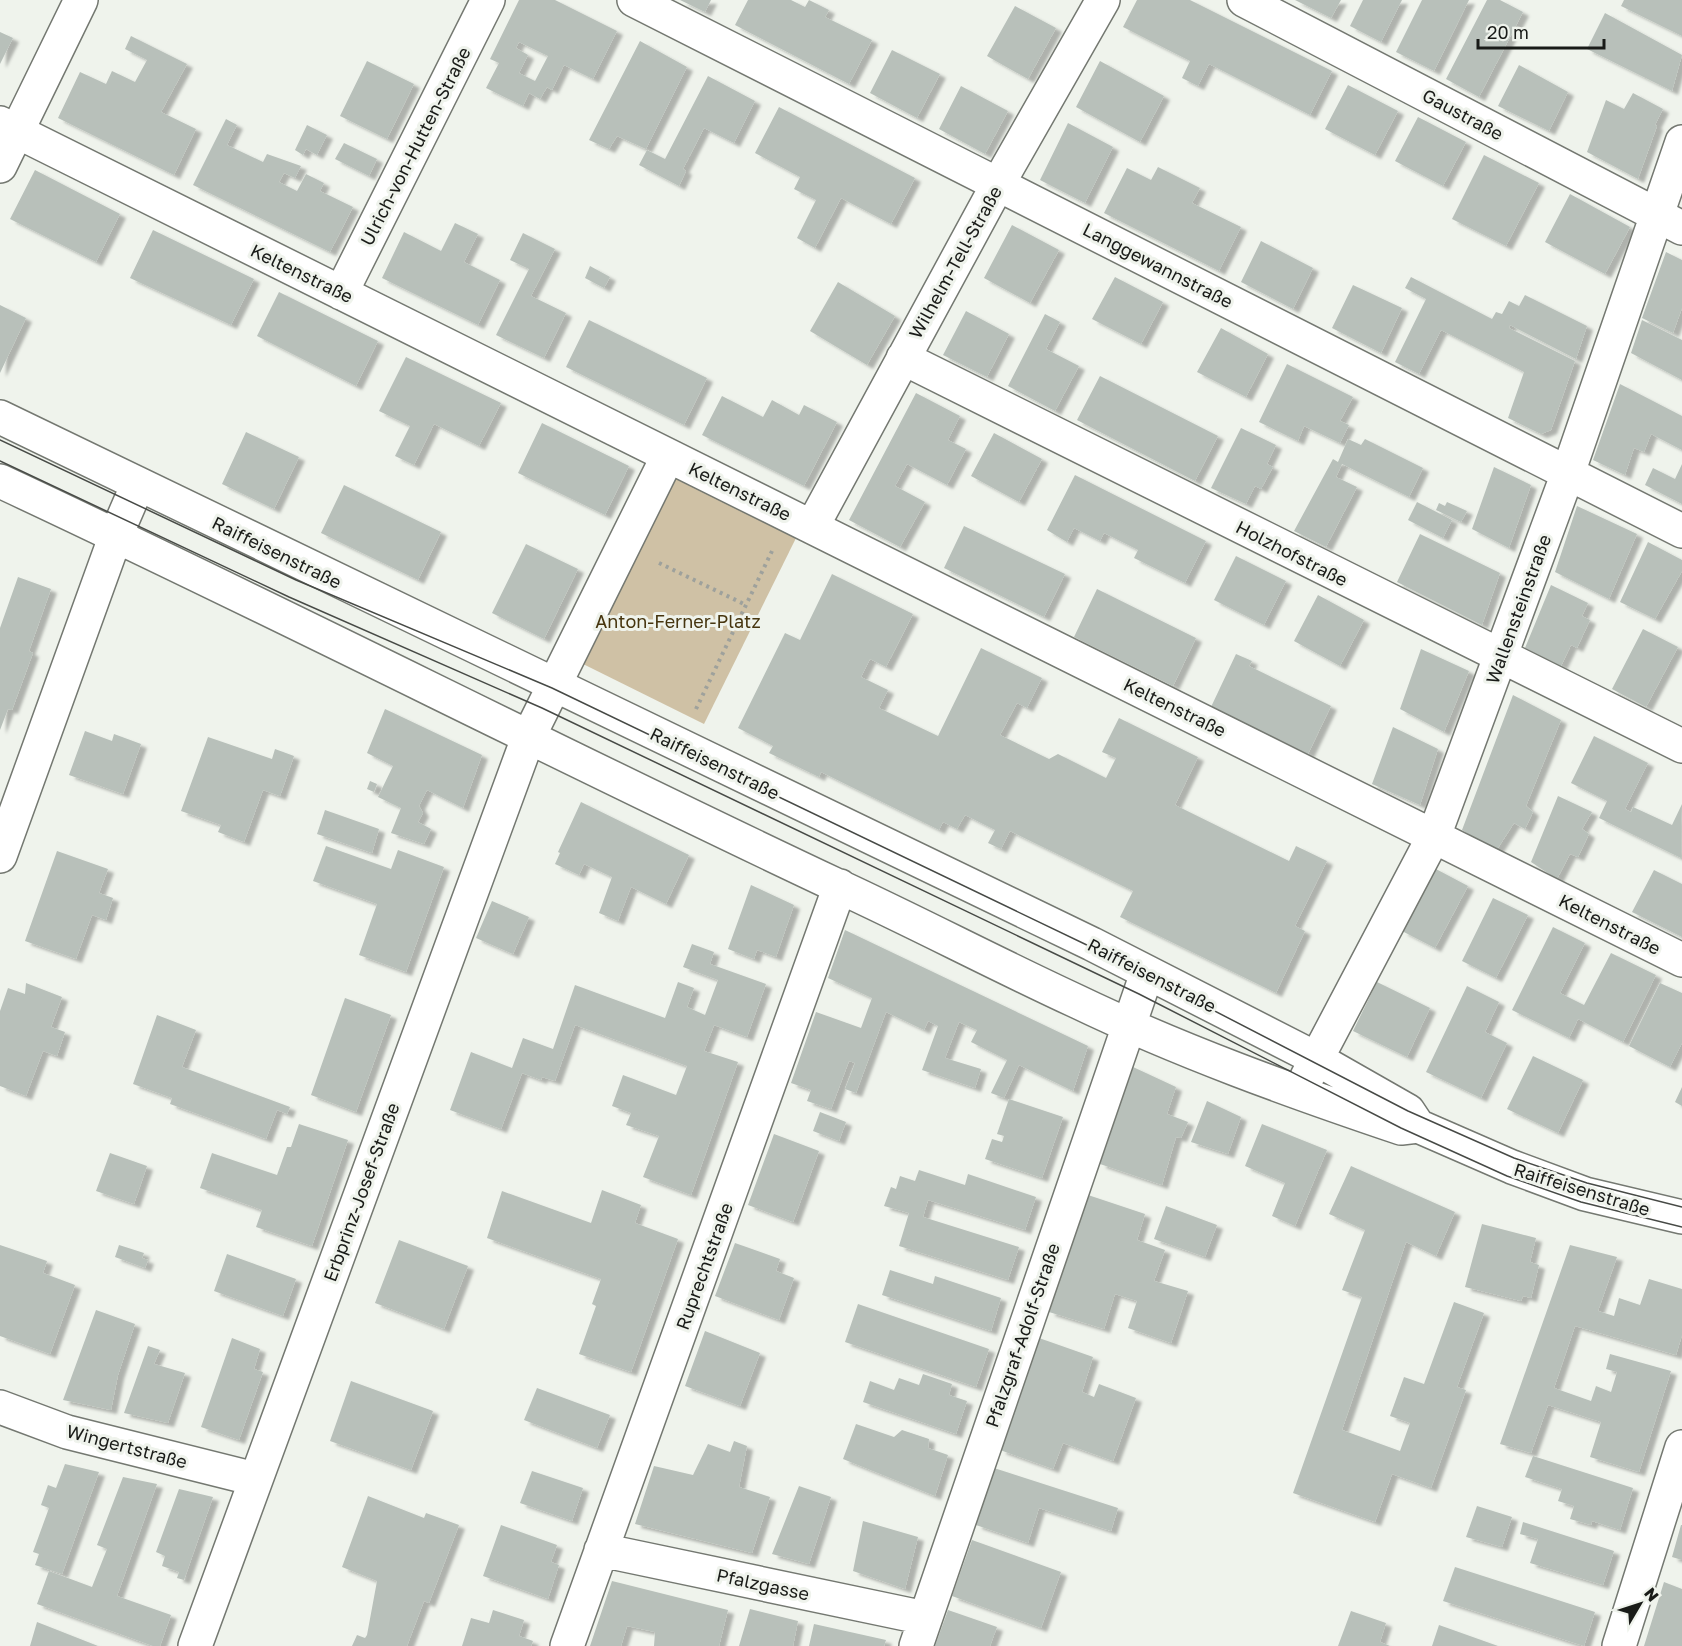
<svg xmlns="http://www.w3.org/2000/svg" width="1682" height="1646" font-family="'Golos Text',sans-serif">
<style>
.green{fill:#cfc1a5}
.building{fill:#b8c0ba;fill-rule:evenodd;filter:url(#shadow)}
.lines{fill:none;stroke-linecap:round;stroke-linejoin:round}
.minor-casing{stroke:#747871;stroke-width:36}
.path{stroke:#9ea19c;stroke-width:4;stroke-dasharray:3 4.5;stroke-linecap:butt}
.minor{stroke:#fff;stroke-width:33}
.tram{stroke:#474a46;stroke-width:1.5}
.labels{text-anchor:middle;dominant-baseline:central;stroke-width:6;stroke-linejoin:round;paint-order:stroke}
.street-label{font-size:18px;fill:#191b18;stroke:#eff3ec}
.park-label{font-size:18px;fill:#46350f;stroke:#eff3ec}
</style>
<defs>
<filter id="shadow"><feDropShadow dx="6" dy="4" stdDeviation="1.5" flood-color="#0004"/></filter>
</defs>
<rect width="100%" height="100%" fill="#eff3ec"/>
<path class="green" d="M674,472L798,534L704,724L579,662Z"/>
<path class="building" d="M519,0H555L617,31L593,79L564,65L552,90L547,87L540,99L529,93L523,106L486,88L499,63L490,59ZM519,42L548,56L535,81L519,73L528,55L516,48Z
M680,0H711L705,12Z
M748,0H791L805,7L809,0L829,10L825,17L872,40L849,84L735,25Z
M1137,0H1190L1332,71L1310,115L1209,64L1198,86L1182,78L1190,61L1123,27Z
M1295,0H1341L1331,18Z
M1363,0H1402L1381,42L1350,26Z
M1422,0H1469L1434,71L1396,52Z
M1487,0H1500L1523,12L1479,97L1446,79Z
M1624,0H1682V36L1621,6Z
M1015,6L1056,28L1028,79L987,56Z
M1605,13L1682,55L1672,91L1587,49Z
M0,32L13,38L0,64Z
M131,36L187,64L161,112L196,129L174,175L58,118L80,72L106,84L112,71L135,82L147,60L125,49Z
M640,41L687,67L646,149L617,136L609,149L589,140Z
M892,50L940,74L917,118L870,93Z
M367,61L414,84L387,139L340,116Z
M1100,61L1164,96L1140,142L1076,107Z
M1519,65L1568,92L1549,131L1498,106Z
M708,76L755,101L734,143L704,128L683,169L686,171L679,186L639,165L647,150L665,159Z
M1348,85L1398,111L1375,155L1325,129Z
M961,86L1008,111L985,154L939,129Z
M1633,93L1663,109L1655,125L1657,126L1638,179L1587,152L1606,100L1624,109Z
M779,107L915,178L891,224L841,198L815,248L797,238L816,200L794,189L800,177L755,153Z
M1418,117L1466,142L1443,186L1395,161Z
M226,119L237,125L227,145L263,162L267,154L301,166L295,178L284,173L279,182L297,191L306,174L324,183L320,191L353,207L330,252L193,185Z
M1068,123L1113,147L1085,203L1040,180Z
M307,125L327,135L317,155L306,149L303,155L295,150Z
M344,143L377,159L369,176L335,159Z
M1484,155L1539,183L1506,246L1452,219Z
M1158,167L1200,188L1192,203L1241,227L1219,271L1104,213L1127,168L1151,180Z
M35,170L120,214L96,262L10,219Z
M1570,194L1630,227L1605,274L1545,242Z
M455,223L478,234L464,262L500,280L478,325L382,278L404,232L441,251Z
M1012,225L1059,250L1030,303L984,278Z
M153,230L254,279L231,325L130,278Z
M523,233L555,249L531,296L566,313L544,358L496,335L529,269L510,260Z
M1261,241L1313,268L1293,309L1241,282Z
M1666,252L1682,260V308L1673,333L1642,318Z
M590,266L610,277L604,288L585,278Z
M1115,277L1163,302L1141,344L1092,319Z
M1411,277L1492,319L1496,312L1502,314L1509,301L1519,306L1525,295L1587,326L1576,359L1510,325L1509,328L1575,361L1551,430L1541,434L1508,418L1524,372L1441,330L1419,374L1395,362L1426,299L1405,288Z
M838,282L895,316L867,365L810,331Z
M1353,285L1402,308L1381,353L1332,328Z
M279,292L378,341L356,386L257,336Z
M0,305L26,318L0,373Z
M966,311L1009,334L987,377L943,355Z
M1045,314L1060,322L1046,349L1079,366L1055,411L1008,386Z
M589,320L707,378L684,425L566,367Z
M1642,320L1682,340V380L1631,353Z
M1221,328L1268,354L1246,397L1197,372Z
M406,357L501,403L479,446L434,424L414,465L395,456L410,426L379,411Z
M1287,364L1353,397L1340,421L1349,425L1340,443L1304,426L1298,441L1259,422Z
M1100,376L1218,436L1195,481L1077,420Z
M1620,384L1682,416V450L1651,434L1644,452L1634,448L1625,475L1593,460Z
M916,393L960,416L948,440L966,449L947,485L907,464L895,486L925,502L900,547L849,520Z
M722,396L763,417L772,400L799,415L804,405L837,422L804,486L702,435Z
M542,423L629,466L605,515L518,473Z
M1241,428L1276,445L1267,464L1273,467L1261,489L1255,486L1246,504L1211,488Z
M246,432L299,457L274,509L222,484Z
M994,433L1042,459L1019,502L971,476Z
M1348,439L1361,445L1365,439L1423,468L1409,497L1342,464L1336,477L1357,487L1326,547L1294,531L1333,459L1338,462Z
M1682,464V504L1645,485L1653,468L1675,479Z
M1494,467L1531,485L1509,548L1472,529Z
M1075,475L1206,541L1185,583L1134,558L1138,550L1104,533L1100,541L1074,528L1067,542L1047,530Z
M344,485L441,532L418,580L321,533Z
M1417,502L1452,520L1443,538L1408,520Z
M1447,502L1467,511L1461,522L1436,510L1439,503L1445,506Z
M1577,506L1637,534L1609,599L1555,572Z
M964,526L1065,574L1044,617L944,568Z
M1420,534L1500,573L1482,625L1397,582Z
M1648,542L1682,560V571L1655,619L1620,602Z
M526,544L578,569L544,639L492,613Z
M1236,556L1286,581L1264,625L1214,600Z
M832,574L913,614L886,667L870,659L861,677L888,690L879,708L938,736L981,648L1042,678L1027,708L1017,703L1000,735L1049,759L1058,754L1106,778L1116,758L1102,752L1119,718L1198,757L1175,805L1289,861L1296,846L1327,861L1295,926L1305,931L1276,993L1120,917L1133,891L1010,831L1001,849L988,843L995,830L965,815L957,829L943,822L939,830L821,772L819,777L769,753L773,746L738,728L785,633L800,640Z
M18,577L51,589L29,651L33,653L12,710L8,709L0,730V628Z
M1551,585L1588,603L1582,616L1590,620L1577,648L1571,645L1561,666L1525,648Z
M1097,589L1196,638L1173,686L1074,637Z
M1318,595L1364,620L1340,666L1294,641Z
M1643,629L1678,647L1646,707L1612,689Z
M1421,649L1469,671L1444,732L1400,709Z
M1236,654L1252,661L1249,666L1331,706L1308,754L1211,707Z
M1513,695L1561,720L1526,806L1533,812L1525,829L1514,823L1496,851L1462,830Z
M385,709L482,755L463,808L427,790L419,806L423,813L418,822L431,829L424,844L391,833L401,808L378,797L393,766L367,753Z
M1393,727L1438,749L1420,805L1372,784Z
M85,731L112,741L114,734L141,744L123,794L69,775Z
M1594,736L1648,763L1625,809L1631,812L1633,807L1672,825L1682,804L1681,858L1599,818L1607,801L1571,783Z
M208,737L272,759L275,749L294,756L280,796L263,790L244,842L218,832L221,825L181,811Z
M370,781L377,784L374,792L367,789Z
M1558,796L1592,812L1582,829L1589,834L1578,857L1570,854L1557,879L1531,862Z
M581,802L689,855L666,904L631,887L618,921L599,913L612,877L584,864L579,875L555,864L560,853L558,852Z
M325,810L379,829L372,853L317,834Z
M326,846L391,869L398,850L444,867L406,972L359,955L377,904L313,881Z
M57,851L108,869L99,893L113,898L106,920L92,915L76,959L25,941Z
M1434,868L1468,886L1435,948L1402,931Z
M1654,870L1682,884V937L1632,912Z
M751,885L794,905L776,957L757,950L754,959L728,949Z
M1493,898L1528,915L1496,978L1462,961Z
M492,901L529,917L513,954L476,938Z
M1553,927L1585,943L1560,993L1584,1005L1611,953L1656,975L1623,1042L1578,1019L1569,1038L1512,1010Z
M845,930L1088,1046L1073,1091L1019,1065L1004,1098L991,1093L1007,1060L971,1042L977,1030L959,1022L945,1058L981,1069L975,1088L922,1070L938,1026L928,1021L924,1030L886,1012L856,1093L845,1089L855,1063L849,1061L831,1109L807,1101L811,1090L791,1083L816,1012L861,1028L872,998L828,978Z
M692,944L714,952L710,964L766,984L747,1037L714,1025L711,1033L704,1051L738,1062L691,1195L643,1177L659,1136L626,1125L631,1113L612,1106L623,1075L676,1095L687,1066L575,1025L555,1081L542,1077L541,1080L522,1073L501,1129L450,1110L471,1052L512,1068L523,1038L553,1049L575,985L665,1018L678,982L694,988L687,1007L705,1015L718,980L683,967Z
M1377,982L1430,1008L1407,1057L1353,1031Z
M26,983L62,997L51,1027L65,1032L57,1056L43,1051L26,1096L0,1086V1011L8,988L25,994Z
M1660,983L1682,993V1043L1670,1067L1629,1046Z
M1467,986L1499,1002L1485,1032L1507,1043L1481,1098L1426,1072Z
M345,998L391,1015L356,1112L311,1095Z
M157,1015L196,1030L182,1067L290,1107L287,1114L277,1110L266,1139L170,1104L172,1098L133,1084Z
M1533,1056L1583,1080L1558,1133L1507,1109Z
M1133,1067L1176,1087L1167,1114L1188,1122L1181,1138L1176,1137L1162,1185L1100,1164Z
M1682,1087V1106L1675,1102Z
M1009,1099L1063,1117L1042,1178L985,1159L992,1139L1002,1142L1004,1136L997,1134Z
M1207,1101L1241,1117L1228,1154L1191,1142Z
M820,1112L846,1122L839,1141L813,1131Z
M299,1124L348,1140L312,1246L256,1227L262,1210L200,1188L212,1153L277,1175L287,1147H291Z
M1262,1124L1327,1150L1295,1226L1272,1216L1285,1183L1245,1166Z
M774,1134L819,1151L793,1222L748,1205Z
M110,1153L147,1166L134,1204L96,1191Z
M1351,1166L1455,1212L1436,1256L1406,1242L1342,1430L1400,1451L1410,1423L1390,1416L1404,1377L1424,1384L1454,1302L1484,1313L1457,1387L1466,1390L1431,1488L1392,1474L1375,1522L1293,1493L1362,1297L1342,1290L1365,1230L1329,1214Z
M919,1170L965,1185L968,1174L1036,1197L1025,1230L928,1200L923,1217L1019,1247L1008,1280L899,1246L909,1213L884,1206L891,1187L896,1189L900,1176L915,1181Z
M602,1190L641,1205L635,1223L678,1239L631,1372L579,1354L596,1306L592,1304L601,1279L487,1238L502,1191L591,1223Z
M1088,1195L1145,1214L1137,1240L1165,1250L1154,1281L1188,1291L1171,1343L1128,1328L1137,1301L1115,1294L1104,1329L1049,1312Z
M1166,1206L1217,1225L1205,1257L1154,1239Z
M1482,1224L1536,1238L1530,1262L1539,1265L1531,1298L1523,1296L1521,1301L1465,1287Z
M399,1240L468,1266L444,1329L375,1303Z
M735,1243L780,1259L776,1271L794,1278L779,1320L715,1296Z
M0,1245L47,1261L43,1273L75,1285L50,1354L0,1336Z
M119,1245L144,1253L142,1258L148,1260L145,1268L115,1257Z
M1570,1245L1617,1257L1598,1311L1614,1316L1619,1298L1640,1305L1649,1279L1682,1289V1335L1676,1355L1575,1326L1554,1388L1591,1401L1596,1386L1611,1392L1617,1372L1606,1369L1610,1354L1671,1371L1639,1472L1590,1457L1601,1422L1548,1405L1531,1453L1500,1444Z
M227,1254L296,1279L283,1316L214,1291Z
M890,1270L933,1284L935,1276L1001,1298L991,1331L882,1295Z
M858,1304L989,1349L976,1387L845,1342Z
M96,1310L135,1324L118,1375L111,1410L63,1400Z
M705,1331L760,1353L740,1406L685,1386Z
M232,1338L260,1349L254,1369L263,1372L239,1440L201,1427Z
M1039,1338L1093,1357L1082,1392L1094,1397L1099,1384L1136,1398L1113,1461L1063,1443L1053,1469L1000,1450Z
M148,1346L160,1350L154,1364L185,1373L168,1423L124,1413Z
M923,1374L952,1384L949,1395L967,1401L956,1434L863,1402L870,1381L894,1390L899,1378L919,1385Z
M351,1381L433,1411L411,1470L330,1441Z
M537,1388L610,1415L597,1448L524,1420Z
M856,1424L894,1437L902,1430L929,1439L928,1448L948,1455L935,1496L843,1459Z
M734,1441L747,1446L739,1487L770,1497L752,1553L635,1524L654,1466L693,1475L708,1444L730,1452Z
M1533,1456L1633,1488L1620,1530L1592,1521L1591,1525L1570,1519L1574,1506L1558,1501L1562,1489L1525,1477Z
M65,1464L99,1472L62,1574L35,1565L39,1554L33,1552L49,1508L41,1505L48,1485L56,1488Z
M994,1468L1118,1508L1111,1531L1039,1508L1028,1543L976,1525Z
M532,1471L583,1488L572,1521L520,1503Z
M123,1477L157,1484L117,1596L171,1615L160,1646H153L37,1604L49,1571L92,1587L107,1549L97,1545Z
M799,1486L831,1497L809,1564L772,1554Z
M179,1489L213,1497L184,1580L177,1578L179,1572L162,1566L165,1556L156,1552Z
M368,1496L424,1518L426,1513L459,1525L429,1603L424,1601L407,1646H352L357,1635L365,1638L367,1635L377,1581L342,1567Z
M1477,1506L1512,1517L1502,1547L1466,1537Z
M863,1521L918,1537L905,1589L853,1571Z
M1523,1522L1614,1551L1603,1585L1530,1563L1538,1539L1520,1534Z
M501,1525L557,1545L551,1562L559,1565L548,1599L483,1576Z
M1681,1525H1682V1560L1672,1557Z
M972,1540L1061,1572L1041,1628L952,1596Z
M1455,1567L1595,1612L1584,1646L1443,1601Z
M612,1581L728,1610L719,1646H654L655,1632L627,1626L621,1646H590Z
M1664,1582L1682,1589V1646H1644Z
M750,1609L798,1621L793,1646H739Z
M493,1610L524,1620L519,1636L533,1641L531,1646H462L471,1618L489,1623Z
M948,1610L997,1627L990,1646H935Z
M1351,1611L1386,1623L1380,1642L1390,1646H1338Z
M37,1622L98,1646H30Z
M814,1624L886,1640L884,1646H809Z
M1439,1625L1498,1646H1432Z"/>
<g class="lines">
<defs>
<path id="minor" d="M634,0L1682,531
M1244,0L1682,228
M0,123L1682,960
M0,166L81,0
M341,293L488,0
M903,358L1682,746
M0,417L1092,944L1315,1058L1408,1111L1418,1126
M0,481C281,612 557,754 838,886C918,923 996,964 1076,1001C1180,1051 1291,1091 1401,1128L1418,1126L1512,1167L1585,1194L1682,1217
M812,527L998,184L1103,0
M0,856L116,535L138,484
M1307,1077L1434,836L1568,473L1682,142
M0,1407L67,1432L255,1479
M601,1550L925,1618
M195,1646L528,738L668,456
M567,1646L840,886
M916,1646L1147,973
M1619,1646L1682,1447"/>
</defs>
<use href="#minor" class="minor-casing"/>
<path class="path" d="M659,563L746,605
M696,709L772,551"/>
<use href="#minor" class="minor"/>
<path class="tram" d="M0,440L296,580L552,688L1091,947L1408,1111L1514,1158L1587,1183L1682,1207
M0,461L289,597L542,708L1139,994L1401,1128L1507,1176L1581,1202L1682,1227"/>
</g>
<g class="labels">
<g class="street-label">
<text transform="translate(1463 114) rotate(28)">Gaustraße</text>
<text transform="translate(415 146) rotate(-63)">Ulrich-von-Hutten-Straße</text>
<text transform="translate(955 262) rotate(-61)">Wilhelm-Tell-Straße</text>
<text transform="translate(1158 265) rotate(27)">Langgewannstraße</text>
<text transform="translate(302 273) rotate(26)">Keltenstraße</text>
<text transform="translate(740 491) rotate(26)">Keltenstraße</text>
<text transform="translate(277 552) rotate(26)">Raiffeisenstraße</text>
<text transform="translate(1292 553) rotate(27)">Holzhofstraße</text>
<text transform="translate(1518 609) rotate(-70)">Wallensteinstraße</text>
<text transform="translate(1175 707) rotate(26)">Keltenstraße</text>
<text transform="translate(715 763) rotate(26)">Raiffeisenstraße</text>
<text transform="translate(1610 924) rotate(27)">Keltenstraße</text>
<text transform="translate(1152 975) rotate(27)">Raiffeisenstraße</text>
<text transform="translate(1582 1189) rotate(17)">Raiffeisenstraße</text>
<text transform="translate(361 1192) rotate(-70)">Erbprinz-Josef-Straße</text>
<text transform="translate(704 1266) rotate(-70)">Ruprechtstraße</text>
<text transform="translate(1022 1335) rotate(-71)">Pfalzgraf-Adolf-Straße</text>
<text transform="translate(127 1446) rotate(15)">Wingertstraße</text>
<text transform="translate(763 1584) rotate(12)">Pfalzgasse</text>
</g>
<g class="park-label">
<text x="678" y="621">Anton-Ferner-Platz</text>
</g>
</g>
<g transform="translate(1640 1604) rotate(51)" stroke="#eff3ec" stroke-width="4.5" paint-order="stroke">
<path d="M0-4.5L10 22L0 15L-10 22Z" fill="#191b18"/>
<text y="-9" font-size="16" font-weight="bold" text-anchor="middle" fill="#191b18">N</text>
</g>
<path d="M1478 39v9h126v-9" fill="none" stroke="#191b18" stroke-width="3"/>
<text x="1487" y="39" font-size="18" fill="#191b18" stroke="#eff3ec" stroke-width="4.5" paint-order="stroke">20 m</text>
</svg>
